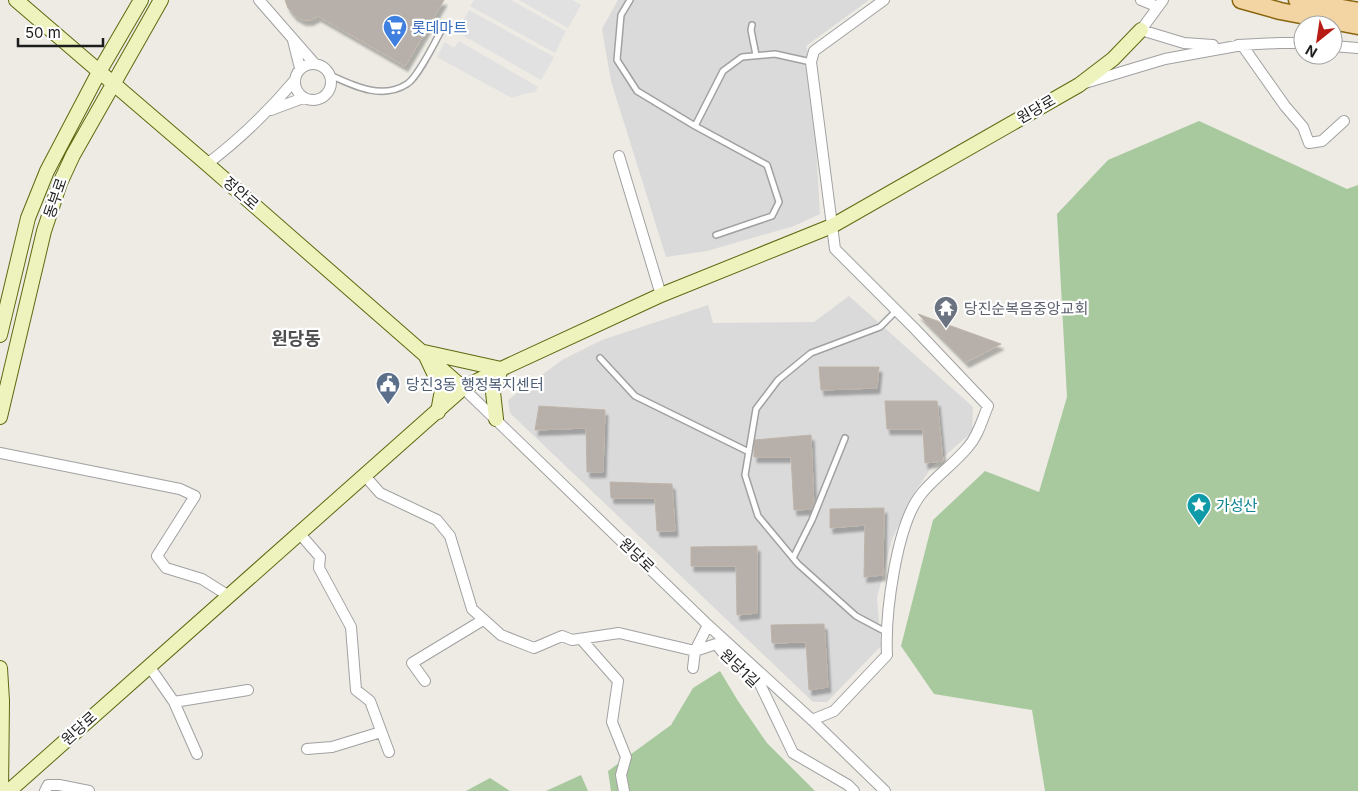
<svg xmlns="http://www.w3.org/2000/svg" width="1358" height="791" font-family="Inter,'Noto Sans KR',sans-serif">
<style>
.residential{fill:#dbdada}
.forest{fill:#a8c99d}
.parking{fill:#e1e1e1}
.building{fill:#b7b0aa;stroke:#beb3a8;filter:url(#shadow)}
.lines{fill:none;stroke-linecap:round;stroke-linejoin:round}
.lane-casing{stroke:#a1a1a1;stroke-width:8}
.street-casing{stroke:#a1a1a1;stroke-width:12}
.secondary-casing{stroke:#5c6a0f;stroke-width:16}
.primary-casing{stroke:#89660e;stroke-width:19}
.lane{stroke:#fff;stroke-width:5}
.street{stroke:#fff;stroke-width:10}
.secondary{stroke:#eef3bd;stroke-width:14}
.primary{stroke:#f3d5a4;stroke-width:16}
.labels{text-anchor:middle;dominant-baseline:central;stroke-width:4.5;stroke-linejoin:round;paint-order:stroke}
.shop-label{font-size:15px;fill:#366cbe;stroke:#fff;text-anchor:start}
.street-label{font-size:15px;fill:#1d1d1d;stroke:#fff}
.worship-label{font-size:15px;fill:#5b616d;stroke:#fff;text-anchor:start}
.service-label{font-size:15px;fill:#4e5e75;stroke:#fff;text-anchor:start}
.culture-label{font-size:15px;fill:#0d838f;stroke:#fff;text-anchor:start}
.quarter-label{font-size:18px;font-weight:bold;fill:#505050;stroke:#fff}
</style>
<defs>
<filter id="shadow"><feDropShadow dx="3" dy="5.5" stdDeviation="1" flood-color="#0004"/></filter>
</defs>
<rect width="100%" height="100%" fill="#edebe4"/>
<path class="residential" d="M618,0H869L806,46L811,62L820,214L794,226L707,251L666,257L611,81L602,29Z
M849,296L973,407L972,432L931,468L915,492L892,539L877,598L881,646L827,702H813L510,413L508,400L562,360L602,340L708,305L713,323L814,322Z"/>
<path class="forest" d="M1199,121L1347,189L1358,185V791H1045L1032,710L934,694L901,646L933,520L985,471L1039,492L1067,397L1057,214L1108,160Z
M720,671L738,701L767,743L815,791H611L608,771L671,725L693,688Z
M581,775L588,791H546Z
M490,778L510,791H466Z"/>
<path class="parking" d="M474,0H511L566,31L555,53L470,6Z
M519,0H572L581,5L568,28Z
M469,10L554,57L541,80L457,32Z
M459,41L538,87L535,92L524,94L512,98L437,57L445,42L454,48Z"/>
<path class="building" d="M285,0H444L405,66L318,16L310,20H303L294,15L288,8Z
M918,314L1001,344L966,362Z
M819,367H879L877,388L821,390Z
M885,401H937L943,461L925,463L923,429H887Z
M539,406L605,410L603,472H587L586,428L535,430Z
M811,435L814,509L794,510L791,457H754V440Z
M610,482L672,484L675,531H657L655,498H611Z
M884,508L883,575L864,577L865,525L830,528V509Z
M757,546V613L737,615L736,566H691V547Z
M824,624L828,687L809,690L806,642L772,643L771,625Z"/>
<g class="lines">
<defs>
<path id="lane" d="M630,0L621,15L617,60L637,91L695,126
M752,25L751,30L756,55
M330,75C354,86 382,100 407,84C418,77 435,42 442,29
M716,235L772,216L779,202L767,165L695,126L723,71L742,57L775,54L811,62
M600,358L635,396L749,452
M793,558L812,520L845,438
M886,632L856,616L798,564L758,516L745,475L756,409L778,380L811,353L880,327L897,310"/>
<path id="street" d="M259,0L314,63
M1141,0L1158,7
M1163,0L1141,30L1184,43L1213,45
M293,40L300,68
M1238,45L1279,43H1303
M1333,46L1358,48
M295 82a18 18 0 1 1 36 0a18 18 0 1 1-36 0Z
M1085,83L1165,59L1242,45L1285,106L1303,127L1309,143L1322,141L1344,121
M271,110L303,98
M619,156L661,295
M207,164C240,139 267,113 294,81
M463,388L708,625L812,720L885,791
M0,453L180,489L195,496L157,556L166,568L202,579L229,596
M365,476L380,493L437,520L450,536L472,609L501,635L534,648L562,636L572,640L619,633L695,651L716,644L724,654L759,682L793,753L848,785L854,791
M300,534L320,557L319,568L351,627L356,690L370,701L389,752
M581,639L618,681L612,722L626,757L621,775L624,791
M149,666L174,702L248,690
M693,668L695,651L708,625
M425,681L412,663L483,620
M174,702L197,754
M812,720L834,711L887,655C885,615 896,524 922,493C936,476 954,464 968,447C978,436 982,420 988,406L915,329L835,249L811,62L814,51L884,0
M307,749L332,747L381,732
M45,791L48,785H59L89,791"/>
<path id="secondary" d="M16,0L207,164L463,388
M0,335L28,218L47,171L99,72L141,0
M438,412L442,390L424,352L501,369L493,392L496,419
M0,417L44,231L60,183L73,155L161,0
M0,668L2,701L1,791
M9,791L463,388L501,369L661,295L832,226L1079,85L1113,59L1141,30"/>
<path id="primary" d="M1241,0L1280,11L1358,26
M1297,0L1358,11"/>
</defs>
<use href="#lane" class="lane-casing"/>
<use href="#street" class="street-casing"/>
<use href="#secondary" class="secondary-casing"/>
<use href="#primary" class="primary-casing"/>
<use href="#lane" class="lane"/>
<use href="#street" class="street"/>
<use href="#secondary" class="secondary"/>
<use href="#primary" class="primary"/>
</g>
<defs>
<symbol id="supermarket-pin" viewBox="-11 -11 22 30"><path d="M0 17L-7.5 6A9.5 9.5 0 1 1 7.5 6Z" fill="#3f7fe0" stroke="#fff"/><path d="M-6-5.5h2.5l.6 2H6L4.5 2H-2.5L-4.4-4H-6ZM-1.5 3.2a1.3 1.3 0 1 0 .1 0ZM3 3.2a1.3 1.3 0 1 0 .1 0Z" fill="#fff"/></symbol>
<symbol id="temple-pin" viewBox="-11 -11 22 30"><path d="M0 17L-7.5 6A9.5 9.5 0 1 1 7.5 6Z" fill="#6b7280" stroke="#fff"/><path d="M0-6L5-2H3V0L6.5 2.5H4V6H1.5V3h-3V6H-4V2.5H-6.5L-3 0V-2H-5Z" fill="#fff"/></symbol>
<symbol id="civic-pin" viewBox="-11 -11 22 30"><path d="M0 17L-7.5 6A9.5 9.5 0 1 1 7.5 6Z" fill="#5c6f8a" stroke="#fff"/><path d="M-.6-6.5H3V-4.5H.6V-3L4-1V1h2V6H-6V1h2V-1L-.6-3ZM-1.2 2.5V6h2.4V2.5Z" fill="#fff"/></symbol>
<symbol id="sight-pin" viewBox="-11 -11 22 30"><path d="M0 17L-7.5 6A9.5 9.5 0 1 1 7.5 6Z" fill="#0f9aa8" stroke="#fff"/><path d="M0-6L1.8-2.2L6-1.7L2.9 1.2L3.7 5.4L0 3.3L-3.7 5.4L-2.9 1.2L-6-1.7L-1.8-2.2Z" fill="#fff"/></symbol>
</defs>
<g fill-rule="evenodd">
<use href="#supermarket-pin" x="381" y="13" width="28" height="38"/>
<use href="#temple-pin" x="932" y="294" width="28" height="38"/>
<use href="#civic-pin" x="374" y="370" width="28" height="38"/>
<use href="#sight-pin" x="1185" y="491" width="28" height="38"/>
</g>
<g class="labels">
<g class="shop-label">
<text x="412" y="27">롯데마트</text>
</g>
<g class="street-label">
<text transform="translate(1036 109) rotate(-30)">원당로</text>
<text transform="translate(241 193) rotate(41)">정안로</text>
<text transform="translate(55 198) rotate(-71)">동부로</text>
<text transform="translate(637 555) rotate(44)">원당로</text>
<text transform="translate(740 668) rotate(44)">원당1길</text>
<text transform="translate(79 728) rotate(-42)">원당로</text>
</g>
<g class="worship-label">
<text x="964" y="308">당진순복음중앙교회</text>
</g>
<g class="service-label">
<text x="406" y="384">당진3동 행정복지센터</text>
</g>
<g class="culture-label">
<text x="1216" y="505">가성산</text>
</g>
<g class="quarter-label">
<text x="296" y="338">원당동</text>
</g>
</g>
<g transform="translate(1318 40) rotate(210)"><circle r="24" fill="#ffffff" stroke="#a5a5a5"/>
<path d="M0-4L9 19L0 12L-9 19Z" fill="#b81b13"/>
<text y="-8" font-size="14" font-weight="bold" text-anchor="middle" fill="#1d1d1d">N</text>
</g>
<path d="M18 38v8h85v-8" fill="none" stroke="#1d1d1d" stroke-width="2.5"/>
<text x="25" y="38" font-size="15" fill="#1d1d1d" stroke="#ffffff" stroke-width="4" paint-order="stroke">50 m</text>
</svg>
